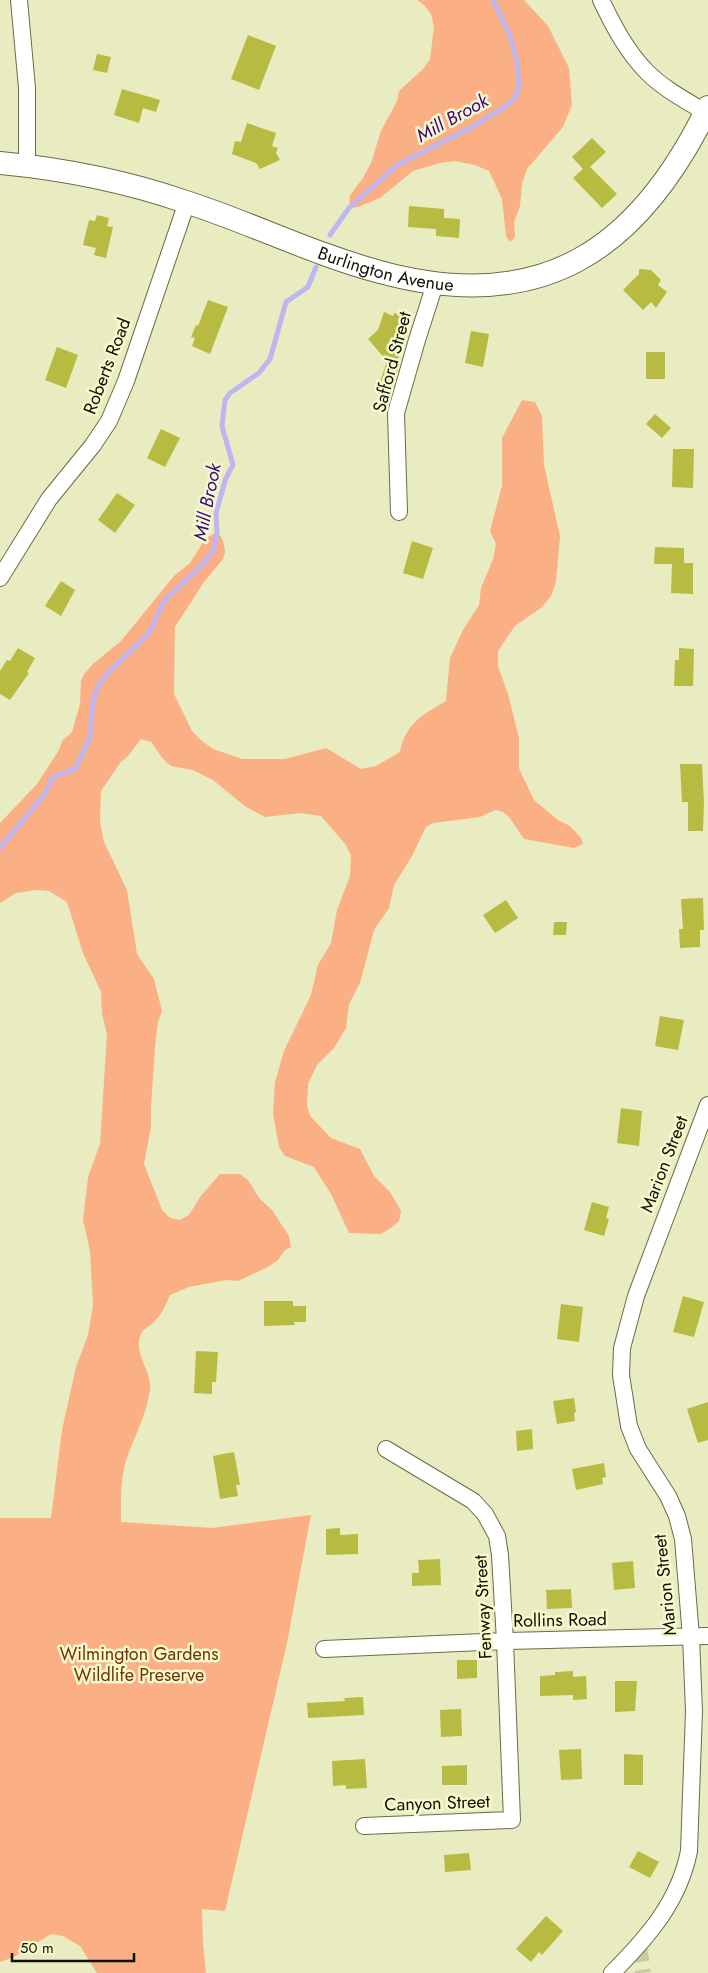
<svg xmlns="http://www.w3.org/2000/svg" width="708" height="1973" font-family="Jost,sans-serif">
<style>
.green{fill:#faaf84}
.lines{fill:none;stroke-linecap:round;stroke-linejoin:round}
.stream{stroke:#beb5f1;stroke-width:5}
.building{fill:#b7bb42}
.minor-tunnel{stroke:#c9cba4;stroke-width:16;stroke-dasharray:16 8;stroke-linecap:butt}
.minor-casing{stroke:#6a6c45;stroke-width:18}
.secondary-casing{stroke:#6a6c45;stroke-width:24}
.minor{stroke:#fff;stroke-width:16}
.secondary{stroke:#fff;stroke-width:22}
.labels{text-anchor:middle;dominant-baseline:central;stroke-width:5;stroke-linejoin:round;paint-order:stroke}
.street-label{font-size:18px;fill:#111103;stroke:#f6f9cd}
.park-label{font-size:18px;fill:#713301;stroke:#f6f9cd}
.water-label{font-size:19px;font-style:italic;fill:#390780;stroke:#f6f9cd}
</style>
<rect width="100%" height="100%" fill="#e9ecc0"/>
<path class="green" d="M417,0H524L548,26L569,68L572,105L563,127L527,169L522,184L520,206L514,222L515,237L510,242L506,236L502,199L489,171L475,165L454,161L440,163L413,171L380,198L358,207L349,208L350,195L363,178L371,163L381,131L397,101L399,91L424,68L430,59L434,27L431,14L424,5Z
M522,400L535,402L542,416L544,465L560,536L556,582L551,596L542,607L515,626L498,651V666L508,694L519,738V768L522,775L534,800L558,820L570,826L581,838L583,844L574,848L524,839L509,817L503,812L495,810L480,817L433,823L426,827L412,856L394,885L389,908L374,930L360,983L349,1004L346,1028L334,1048L317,1065L308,1084L307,1106L310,1116L331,1138L360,1149L374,1176L390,1192L401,1211L399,1221L391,1228L381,1234L349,1233L331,1194L314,1167L285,1156L279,1147L273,1113L275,1082L284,1051L311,995L318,965L331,943L337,910L350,876L351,856L346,845L321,816L300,813L265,817L246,807L213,780L193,770L171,766L163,759L151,742L141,739L128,756L120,763L101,791L100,822L104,842L127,890L137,954L154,979L162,1011L158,1022L155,1047L151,1107V1127L144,1164L162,1210L170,1218L180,1220L189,1215L200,1197L220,1174H240L248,1180L259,1198L272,1210L289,1236L291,1247L285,1250L278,1260L268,1267L238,1281L226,1280L189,1287L170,1295C166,1304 162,1314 155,1321C150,1327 142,1328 140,1337C134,1355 152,1371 150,1389C147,1414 134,1437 126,1461C120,1481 121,1502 121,1522L212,1528L311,1515L287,1643L225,1911L202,1909L203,1944L206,1973H97L80,1946L63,1936L51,1934L14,1957L0,1962V1518H51L62,1430L76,1367L88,1335L93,1305L90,1251L83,1220L88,1177L100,1144L107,1034L102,1014L101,992L83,953L67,902L49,891L37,890L16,893L0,903V823L37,784L59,750L62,741L72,732L80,704L81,681L84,674L94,663L121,641L174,576L190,563L205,539L217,532L222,538L224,545L225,552L223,559L204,582L175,627L174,694L192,731L202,741L213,749L242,759H285L326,748L361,769L376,766L400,752C406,723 422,715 446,701L450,658L463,630L479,605L481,588L493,559L496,544L490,531L502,486V438Z"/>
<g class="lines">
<path class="stream" d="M330,235L349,208L397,165L474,126L503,108L514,99L519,87L517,61L510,36L493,0
M0,848L44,795L53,777L75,769L90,737L93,700L99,684L110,671L149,633L164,601L204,563L214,549L217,532L216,513L226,478L233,465L222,426L225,400L230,393L259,373L270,359L286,302L308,287L316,267"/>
</g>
<path class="building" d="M248,35L276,46L259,90L231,79Z
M97,54L111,57L107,73L93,70Z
M122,89L160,100L156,112L143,108L139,123L114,115Z
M247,123L276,133L272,146L278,148L276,153L280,160L260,169L256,163L232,154L235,141L241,142Z
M592,138L606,152L590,167L617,194L602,208L573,178L583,169L572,157Z
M409,206L444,209V218L460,219L459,238L436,236V229L408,227Z
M97,215L109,218L107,226L113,227L106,258L94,255L96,248L83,245L89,220L95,221Z
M639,269L651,270L661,280L658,285L667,292L656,308L651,302L643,310L623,290L639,274Z
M208,300L228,307L210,354L192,346L195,338L191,337L196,325L198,326Z
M384,312L393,316L394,313L411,319L397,361L400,362L392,389L379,385L387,361L368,339L378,330Z
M471,331L489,334L483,367L465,363Z
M57,347L78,355L66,388L45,380Z
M646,352H665V379H646Z
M655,414L671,428L662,438L646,424Z
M161,429L180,438L165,467L147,458Z
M673,449H694L693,488L672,487Z
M117,493L135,505L115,533L98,520Z
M412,541L433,548L423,579L403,573Z
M655,547L684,548V563H693V594L671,593L672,564H654Z
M61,581L75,590L61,616L45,606Z
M18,648L35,658L27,672L29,673L10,700L0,694V671L7,660L10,661Z
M679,648L694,649L693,686H674L675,660H679Z
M680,764H702L704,802L703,831H688V802H682Z
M703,898L704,930H700V947L680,948L679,929H683L681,899Z
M506,900L518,918L495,933L483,915Z
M554,922H567L566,935H553Z
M660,1016L684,1020L678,1050L655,1046Z
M621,1108L642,1111L639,1146L617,1143Z
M592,1202L609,1207L606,1218L609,1219L604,1236L584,1230Z
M683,1296L704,1302L694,1337L673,1332Z
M264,1301H293V1306H306V1322H294L295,1325L264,1326Z
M561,1304L583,1307L579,1342L557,1339Z
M196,1351L218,1352L216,1382H212V1394L194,1393Z
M574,1398L576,1412L574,1413L575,1421L557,1424L553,1401Z
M708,1402V1440L698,1443L687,1409Z
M532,1429L533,1449L517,1451L516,1431Z
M234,1452L240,1485H236L238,1496L220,1499L213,1456Z
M604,1463L606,1477L602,1478L603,1484L576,1490L572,1469Z
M340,1528V1535L358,1534V1554L326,1555V1529Z
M440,1559L441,1585L412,1586V1573H419L418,1560Z
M633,1561L635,1588L614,1590L612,1563Z
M571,1589L572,1608L547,1609L546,1590Z
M457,1660H477V1678L457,1679Z
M573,1671V1677L586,1676L587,1699L573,1700V1695L540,1696V1676L555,1675V1672Z
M615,1681H637L635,1711L615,1712Z
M363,1697L364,1715L308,1718L307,1703L345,1701L344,1698Z
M461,1709L462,1736L441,1737L440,1710Z
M581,1749L582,1779L561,1780L559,1750Z
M624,1754L643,1755V1785H624Z
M365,1759L367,1788L346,1789V1785L333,1786L332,1761Z
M467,1765V1785H442V1766Z
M638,1851L659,1862L650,1878L629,1867Z
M469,1853L471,1870L445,1872L444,1855Z
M546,1916L563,1931L542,1955L539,1952L531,1962L516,1949Z"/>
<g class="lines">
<path class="minor-tunnel" d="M639,1946L643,1973"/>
<defs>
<path id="minor" d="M19,0L27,88V166
M601,0C613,25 627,52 647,72C664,89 685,100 705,112
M399,512L396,413L417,340L435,284
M0,578L49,499L93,445L109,421L126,381L187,202
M324,1649L505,1641L708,1636
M364,1826L512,1820L505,1641L500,1555L497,1536L485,1514L473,1501L386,1449
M612,1973C647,1938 679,1902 689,1851L694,1711L691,1637L683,1539L677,1516L668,1496L638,1449L629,1426L621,1375L622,1348L636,1296L708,1105"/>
<g id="secondary">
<path id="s1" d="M0,163C64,169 125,181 186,202C251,223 313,254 380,272C541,316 638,251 708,107"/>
</g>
</defs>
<use href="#minor" class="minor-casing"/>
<use href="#secondary" class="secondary-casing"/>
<use href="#minor" class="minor"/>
<use href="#secondary" class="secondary"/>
</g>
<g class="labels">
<g class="street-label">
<text stroke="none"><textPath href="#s1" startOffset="402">Burlington Avenue</textPath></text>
<text transform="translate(392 362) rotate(-75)">Safford Street</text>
<text transform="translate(107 366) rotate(-69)">Roberts Road</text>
<text transform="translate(664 1164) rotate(-69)">Marion Street</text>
<text transform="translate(665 1585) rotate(-96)">Marion Street</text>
<text transform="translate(483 1607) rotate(-93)">Fenway Street</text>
<text transform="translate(560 1620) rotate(-1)">Rollins Road</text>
<text transform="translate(437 1803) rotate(-2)">Canyon Street</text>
</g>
<g class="park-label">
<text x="139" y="1654">Wilmington Gardens<tspan x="139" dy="21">Wildlife Preserve</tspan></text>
</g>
<g class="water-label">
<text transform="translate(452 118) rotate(-29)">Mill Brook</text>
<text transform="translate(207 502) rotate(-79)">Mill Brook</text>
</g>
</g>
<path d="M12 1953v8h122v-8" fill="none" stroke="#111103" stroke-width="2.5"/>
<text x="20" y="1953" font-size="15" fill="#111103" stroke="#f6f9cd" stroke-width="4" paint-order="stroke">50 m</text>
</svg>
